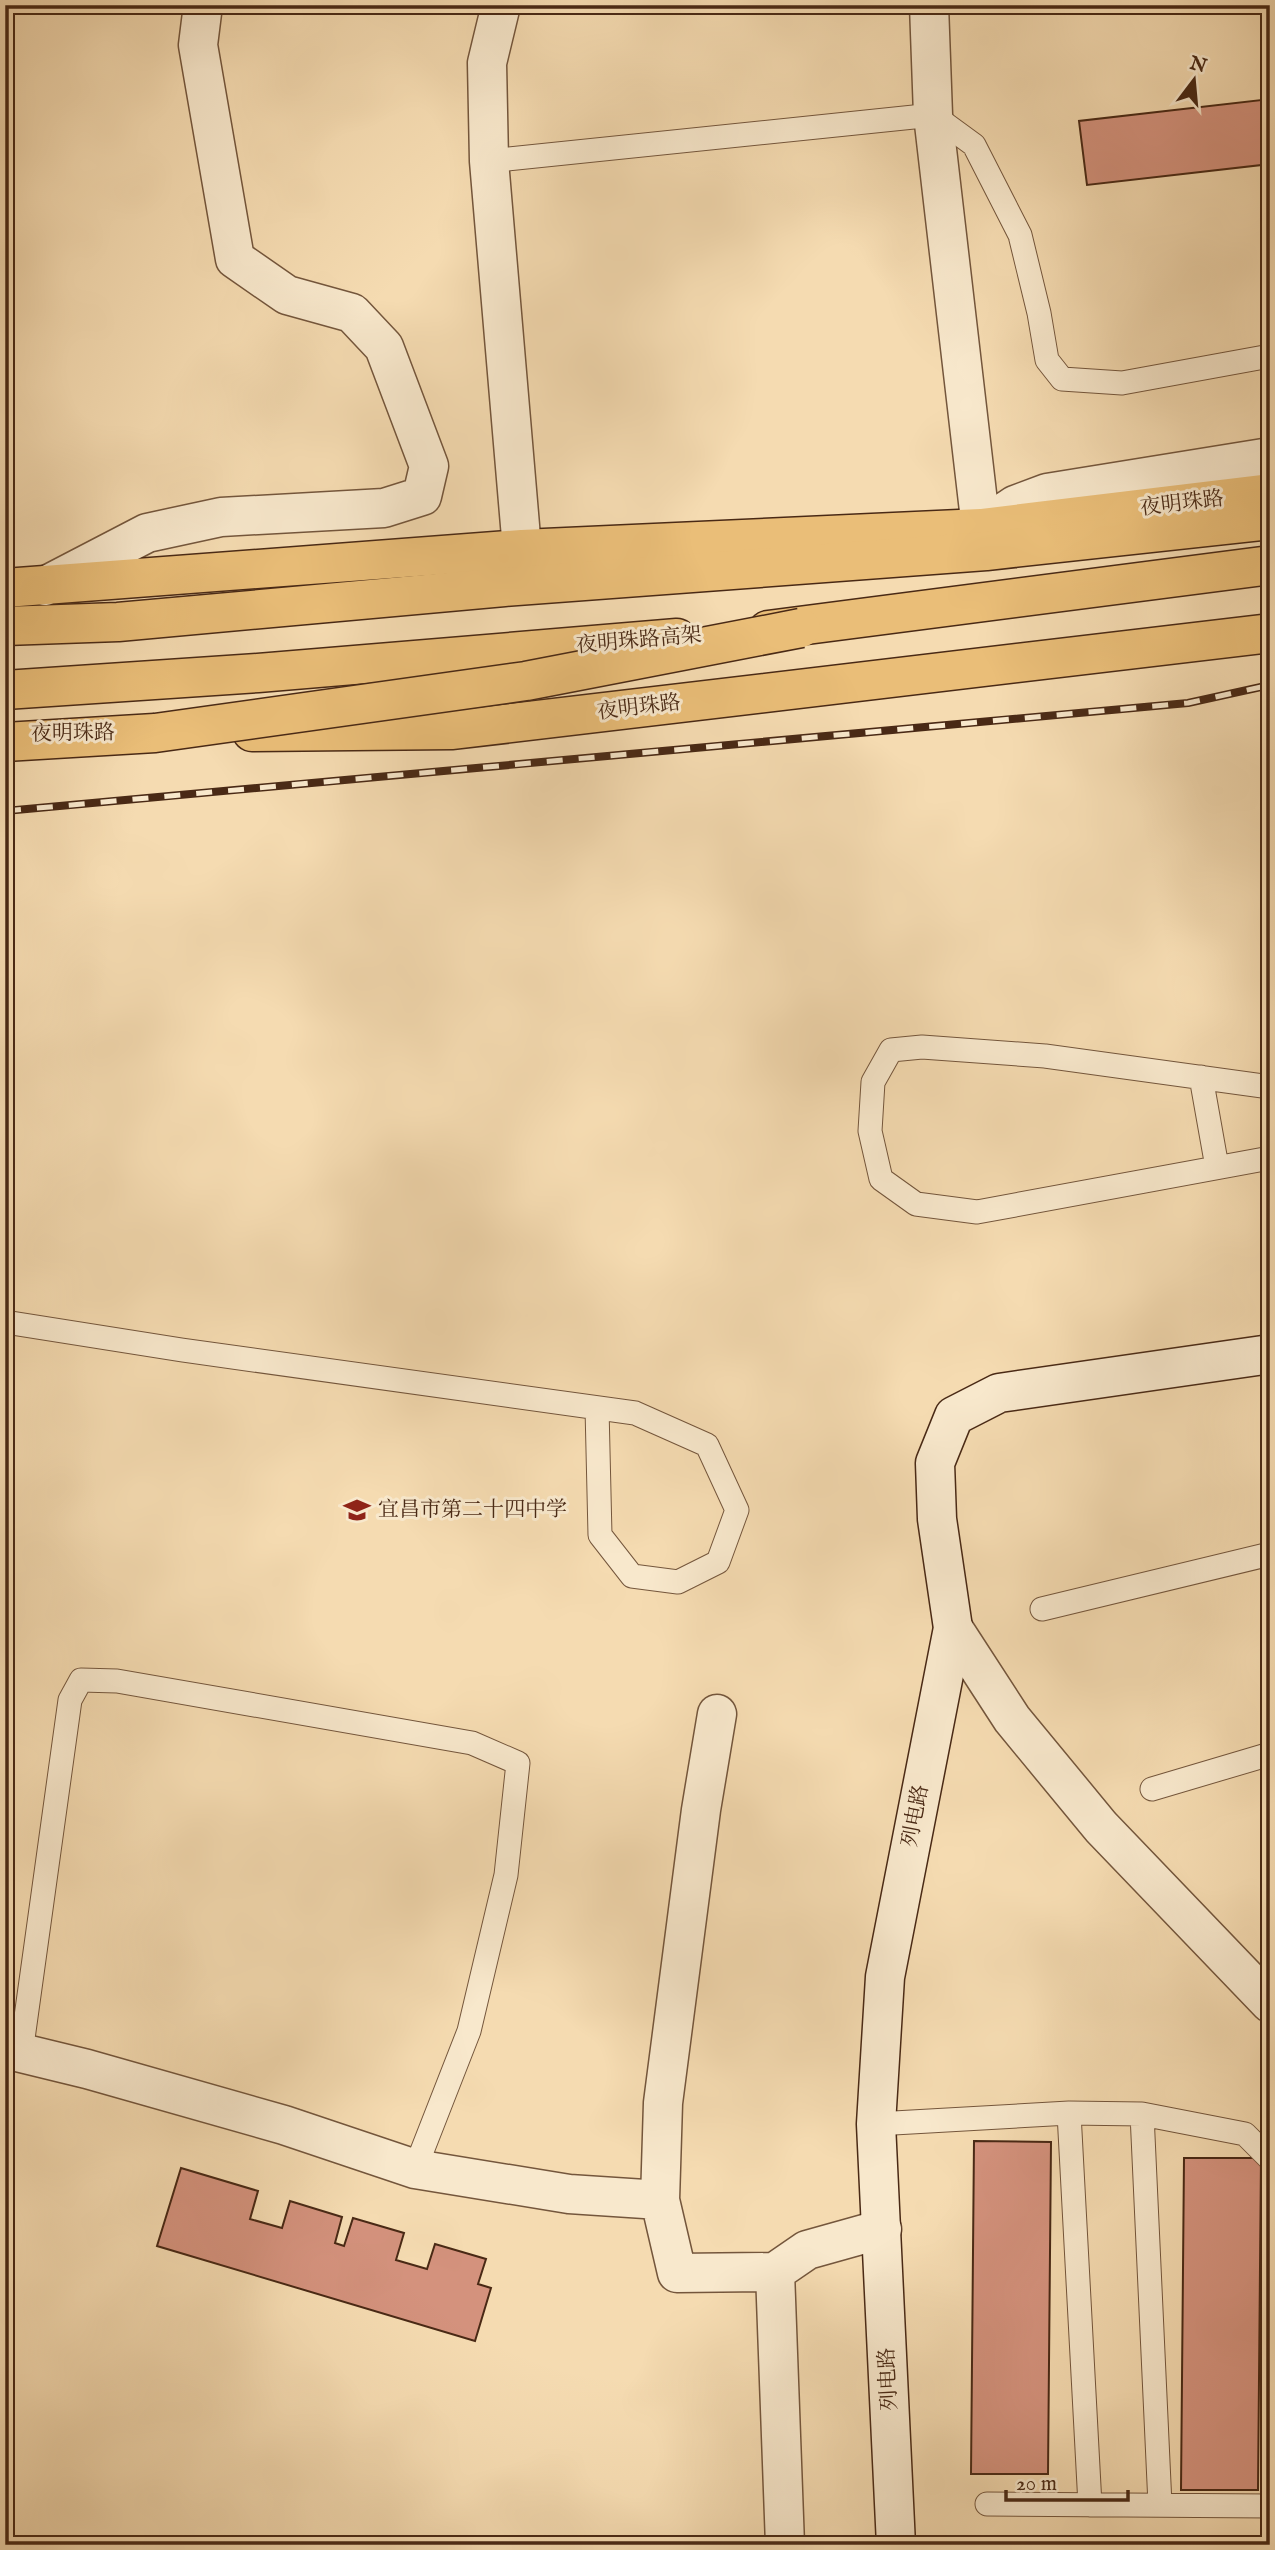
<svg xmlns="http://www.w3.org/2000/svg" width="1275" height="2550" font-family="'IM FELL English','Noto Serif SC',serif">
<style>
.building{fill:#d4927d;stroke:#492915;stroke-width:2}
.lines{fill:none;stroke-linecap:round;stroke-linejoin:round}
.lane-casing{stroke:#74563c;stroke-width:25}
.street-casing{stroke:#74563c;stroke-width:41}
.secondary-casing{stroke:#492915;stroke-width:41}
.primary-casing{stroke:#492915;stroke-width:41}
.highway-casing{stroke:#492915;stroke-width:41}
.lane{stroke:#f8e8cc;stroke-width:23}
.street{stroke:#f8e8cc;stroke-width:38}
.secondary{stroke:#f8e8cc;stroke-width:38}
.primary{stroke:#eabe78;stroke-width:38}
.highway{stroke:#eabe78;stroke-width:38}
.rail-casing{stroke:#492915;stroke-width:8}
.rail{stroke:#f8e8cc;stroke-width:5;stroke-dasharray:16;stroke-linecap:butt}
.primary-bridge-casing{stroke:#492915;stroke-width:41;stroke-linecap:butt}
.primary-bridge{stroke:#eabe78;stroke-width:38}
.labels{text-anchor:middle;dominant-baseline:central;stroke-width:6;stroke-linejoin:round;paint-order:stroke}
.street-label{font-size:21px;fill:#492915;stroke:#f8e8cc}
.poi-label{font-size:21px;fill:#492915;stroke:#f8e8cc;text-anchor:start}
</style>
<rect width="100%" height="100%" fill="#f5dbb1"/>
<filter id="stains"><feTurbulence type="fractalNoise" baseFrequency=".00286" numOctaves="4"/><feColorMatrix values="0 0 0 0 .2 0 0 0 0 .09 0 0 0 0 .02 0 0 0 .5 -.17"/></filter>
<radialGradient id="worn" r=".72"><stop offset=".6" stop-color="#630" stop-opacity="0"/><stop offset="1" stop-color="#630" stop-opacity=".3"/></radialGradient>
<path class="building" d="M1270,99V164L1087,185L1079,121Z
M974,2141L1051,2142L1048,2474H971Z
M1184,2158H1261L1258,2490H1181Z
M181,2168L258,2191L250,2219L282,2228L290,2201L342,2217L335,2243L344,2246L353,2218L404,2233L396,2260L427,2269L435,2244L486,2259L478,2284L491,2288L475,2341L157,2246Z"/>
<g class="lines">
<defs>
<path id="lane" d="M489,161L933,115L974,145L1020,235L1039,313L1047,360L1062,379L1122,383L1270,356
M1201,1077L1217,1167
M1270,1087L1045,1056L922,1047L891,1050L873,1082L870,1131L881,1179L916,1204L977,1212L1270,1158
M5,1322L182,1350L635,1413L707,1445L737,1510L718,1562L678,1582L632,1576L600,1535L597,1408
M1042,1609L1270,1554
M1152,1789L1270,1754
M21,2053L70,1700L81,1680L117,1681L472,1743L518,1763L506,1875L469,2031L415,2169
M1069,2113L1090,2505
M1142,2114L1160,2505
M876,2124L1069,2113L1142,2114L1245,2134L1270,2159
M987,2504L1270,2506"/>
<path id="street" d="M501,5L487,63L489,161L522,549
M929,5L933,115L981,528L1015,505L1047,493L1270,457
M45,586L147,533L221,517L384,508L422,496L429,466L384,347L352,313L287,295L235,259L198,45L203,5
M953,1628L1012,1719L1101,1827L1270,2003
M717,1714L701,1810L663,2103L660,2200L677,2273L775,2272L807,2250L882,2229
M5,2049L87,2069L284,2125L415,2169L569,2194L660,2200
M775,2272L785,2545"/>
<path id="secondary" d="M896,2545L876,2124L885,1977L953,1628L937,1519L935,1463L954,1416L999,1393L1270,1354"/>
<path id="primary" d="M5,588L522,549L981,528L1270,493
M252,732L453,730L1270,633"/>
<path id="highway" d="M5,626L118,622L504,587L986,551L1270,520
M768,630L1270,565
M5,690L258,673L677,638"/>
</defs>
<use href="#lane" class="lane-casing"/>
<use href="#street" class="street-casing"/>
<use href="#secondary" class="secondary-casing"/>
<use href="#primary" class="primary-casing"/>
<use href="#highway" class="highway-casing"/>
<use href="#lane" class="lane"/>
<use href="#street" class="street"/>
<use href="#secondary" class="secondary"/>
<use href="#primary" class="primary"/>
<use href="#highway" class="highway"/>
<defs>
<path id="rail" d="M5,811L1188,703L1270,685"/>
</defs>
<use href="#rail" class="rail-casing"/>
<use href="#rail" class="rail"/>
<defs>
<path id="primary-bridge" d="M5,742L155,733L526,681L801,628"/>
</defs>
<use href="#primary-bridge" class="primary-bridge-casing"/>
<use href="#primary-bridge" class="primary-bridge"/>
</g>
<defs>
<symbol id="school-bare" viewBox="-9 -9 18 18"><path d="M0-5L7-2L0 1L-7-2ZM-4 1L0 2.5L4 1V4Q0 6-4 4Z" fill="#8f2418" stroke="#f8e8cc" stroke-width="2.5" paint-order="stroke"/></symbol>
</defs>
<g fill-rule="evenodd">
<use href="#school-bare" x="338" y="1491" width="38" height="38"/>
</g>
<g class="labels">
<g class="street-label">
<text transform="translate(1182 504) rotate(-7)">夜明珠路</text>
<text transform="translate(639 641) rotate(-5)">夜明珠路高架</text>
<text transform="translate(639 708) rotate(-7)">夜明珠路</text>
<text transform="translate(73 734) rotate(-1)">夜明珠路</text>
<text transform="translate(916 1816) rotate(-79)">列电路</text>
<text transform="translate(889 2379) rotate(-93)">列电路</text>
</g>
<g class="poi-label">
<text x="378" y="1510">宜昌市第二十四中学</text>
</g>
</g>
<rect width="1275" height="2550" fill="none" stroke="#f5dbb1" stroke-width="28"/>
<rect x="7" y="7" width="1261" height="2536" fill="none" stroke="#492915" stroke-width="3.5"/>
<rect x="14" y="14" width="1247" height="2522" fill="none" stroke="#492915" stroke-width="2"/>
<g transform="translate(1194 80) rotate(16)" stroke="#f8e8cc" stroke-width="5" paint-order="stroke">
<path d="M0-5L12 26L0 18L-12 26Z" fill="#492915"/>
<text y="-10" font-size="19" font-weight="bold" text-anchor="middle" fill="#492915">N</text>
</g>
<path d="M1006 2490v10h122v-10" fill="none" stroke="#492915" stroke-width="3.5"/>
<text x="1016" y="2490" font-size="21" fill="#492915" stroke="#f8e8cc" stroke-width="5" paint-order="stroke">20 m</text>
<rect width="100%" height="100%" filter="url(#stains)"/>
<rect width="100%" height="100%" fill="url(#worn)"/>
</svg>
